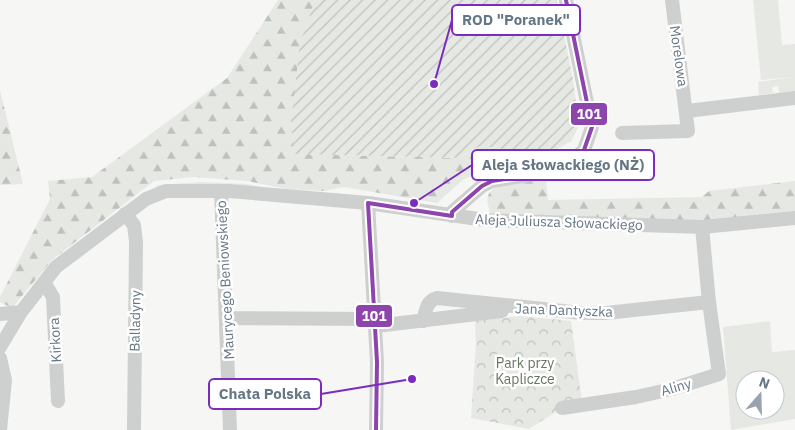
<svg xmlns="http://www.w3.org/2000/svg" width="795" height="430" font-family="'IBM Plex Sans',sans-serif">
<style>
.grass{fill:#e6e9e3;fill-rule:evenodd}
.forest{fill:url(#forest-firs)}
.park{fill:url(#park-crowns)}
.garden{fill:url(#garden-furrows)}
.lines{fill:none;stroke-linecap:round;stroke-linejoin:round}
.minor{stroke:#ced0d0;stroke-width:14}
.bus-1-casing{stroke:#fff;stroke-width:8}
.bus-1{stroke:#8e44ad;stroke-width:4}
.labels{text-anchor:middle;dominant-baseline:central;stroke-width:5;stroke-linejoin:round;paint-order:stroke}
.street-label{font-size:14px;fill:#657786;stroke:#fff}
.park-label{font-size:14px;fill:#657860;stroke:#fff}
.leader{fill:none;stroke:#7b2cbf;stroke-width:2}
.callout-dot{fill:#7b2cbf;stroke:#fff;stroke-width:2}
.callout{fill:#fff;stroke:#7b2cbf;stroke-width:2}
.callout-label{font-size:15px;text-anchor:middle;font-weight:bold;fill:#657786}
.line-badge{stroke:#fff;stroke-width:2}
.badge-label{font-size:14px;text-anchor:middle;font-weight:bold;fill:#fff}
</style>
<defs>
<pattern id="forest-firs" width="22" height="20" patternUnits="userSpaceOnUse" patternTransform="scale(1.25)"><rect width="22" height="20" fill="#e6e9e3"/><path d="M5 1l3.5 6h-7zM16 11l3.5 6h-7z" fill="#bec2be"/></pattern>
<pattern id="park-crowns" width="20" height="18" patternUnits="userSpaceOnUse" patternTransform="scale(1.25)"><rect width="20" height="18" fill="#e6e9e3"/><path d="M2 6a3 3 0 1 1 6 0M12 15a3 3 0 1 1 6 0" fill="none" stroke="#bec2be"/></pattern>
<pattern id="garden-furrows" width="10" height="10" patternUnits="userSpaceOnUse" patternTransform="scale(1.25)"><rect width="10" height="10" fill="#e6e9e3"/><path d="M-1 1l2-2M0 10L10 0M9 11l2-2" fill="none" stroke="#bec2be"/></pattern>
</defs>
<rect width="100%" height="100%" fill="#f6f6f5"/>
<path class="grass" d="M753,0H778L782,45L795,44V91L779,93L778,86L772,87L773,93L759,95L758,82L792,77L761,80Z
M593,149L596,150L598,164L592,170H581L579,162Z
M201,182L247,184L275,190L198,185L155,188L157,185Z
M770,321L772,352L795,350V419L731,430L723,327ZM745,380H775V410H745Z"/>
<path class="forest" d="M278,0H315L295,154L458,158L480,146L537,153L554,151L541,163L494,166L464,179L437,203L344,187L324,191L287,189L247,181L194,177L154,181L52,260L12,308L0,302V297L50,199L48,181L92,177L227,78Z
M0,90L23,184L0,185Z
M546,179L548,200L702,197L709,191L795,181V213L720,222L490,213C487,201 484,194 497,187Z"/>
<path class="park" d="M520,316L571,321L582,402L562,408L529,429L471,418L476,343L475,321Z"/>
<path class="garden" d="M315,0H557L573,79L578,120V128L571,141L554,151L537,153L480,146L458,158L294,154L291,121L300,43Z"/>
<g class="lines">
<path class="minor" d="M687,111L795,98
M622,133L688,131L672,0
M221,191L230,430
M368,203L377,362L376,430
M125,214L134,225L136,242L134,430
M452,216V212L482,186L492,181L555,171L569,163L584,150L592,127L566,0
M44,282L53,297L58,401
M0,314L21,312
M227,318L375,319
M423,321C426,311 426,301 437,298L582,313H606L709,302L702,227
M376,326L502,311
M0,347L21,312L56,267L146,199L166,191H229L368,203L485,220L702,227L795,218
M0,358L5,380L0,430
M562,408L636,397L672,389L719,374L709,302"/>
<defs>
<path id="bus-1" d="M368,203L377,362L376,430
M368,203L452,216
M452,216V212L482,186L492,181L555,171L584,150L592,127L566,0"/>
</defs>
<use href="#bus-1" class="bus-1-casing"/>
<use href="#bus-1" class="bus-1"/>
</g>
<g class="labels">
<g class="street-label">
<text transform="translate(679 56) rotate(82)">Morelowa</text>
<text transform="translate(559 222) rotate(2)">Aleja Juliusza Słowackiego</text>
<text transform="translate(225 280) rotate(-93)">Maurycego Beniowskiego</text>
<text transform="translate(564 310) rotate(2)">Jana Dantyszka</text>
<text transform="translate(135 321) rotate(-89)">Balladyny</text>
<text transform="translate(55 340) rotate(-93)">Kirkora</text>
<text transform="translate(676 387) rotate(-16)">Aliny</text>
</g>
<g class="park-label">
<text x="525" y="363">Park przy<tspan x="525" dy="16">Kapliczce</tspan></text>
</g>
</g>
<path class="leader" d="M434 84L452 20M414 203L472 165M412 379L321 394"/>
<g class="callout-dot">
<circle cx="434" cy="84" r="5"/>
<circle cx="414" cy="203" r="5"/>
<circle cx="412" cy="379" r="5"/>
</g>
<g class="callout">
<rect x="452" y="5" width="128" height="30" rx="5"/>
<rect x="472" y="150" width="182" height="30" rx="5"/>
<rect x="209" y="379" width="112" height="30" rx="5"/>
</g>
<g class="callout-label">
<text x="516" y="25">ROD "Poranek"</text>
<text x="563" y="170">Aleja Słowackiego (NŻ)</text>
<text x="265" y="399">Chata Polska</text>
</g>
<g class="line-badge">
<rect x="570" y="102" width="38" height="24" rx="5" fill="#8e44ad"/>
<rect x="355" y="304" width="38" height="24" rx="5" fill="#8e44ad"/>
</g>
<g class="badge-label">
<text x="589" y="119">101</text>
<text x="374" y="321">101</text>
</g>
<g transform="translate(760 395) rotate(20)"><circle r="24" fill="#ffffff" stroke="#c1c9cf"/>
<path d="M0-4L9 19L0 12L-9 19Z" fill="#98a3ad"/>
<text y="-8" font-size="14" font-weight="bold" text-anchor="middle" fill="#657786">N</text>
</g>
</svg>
